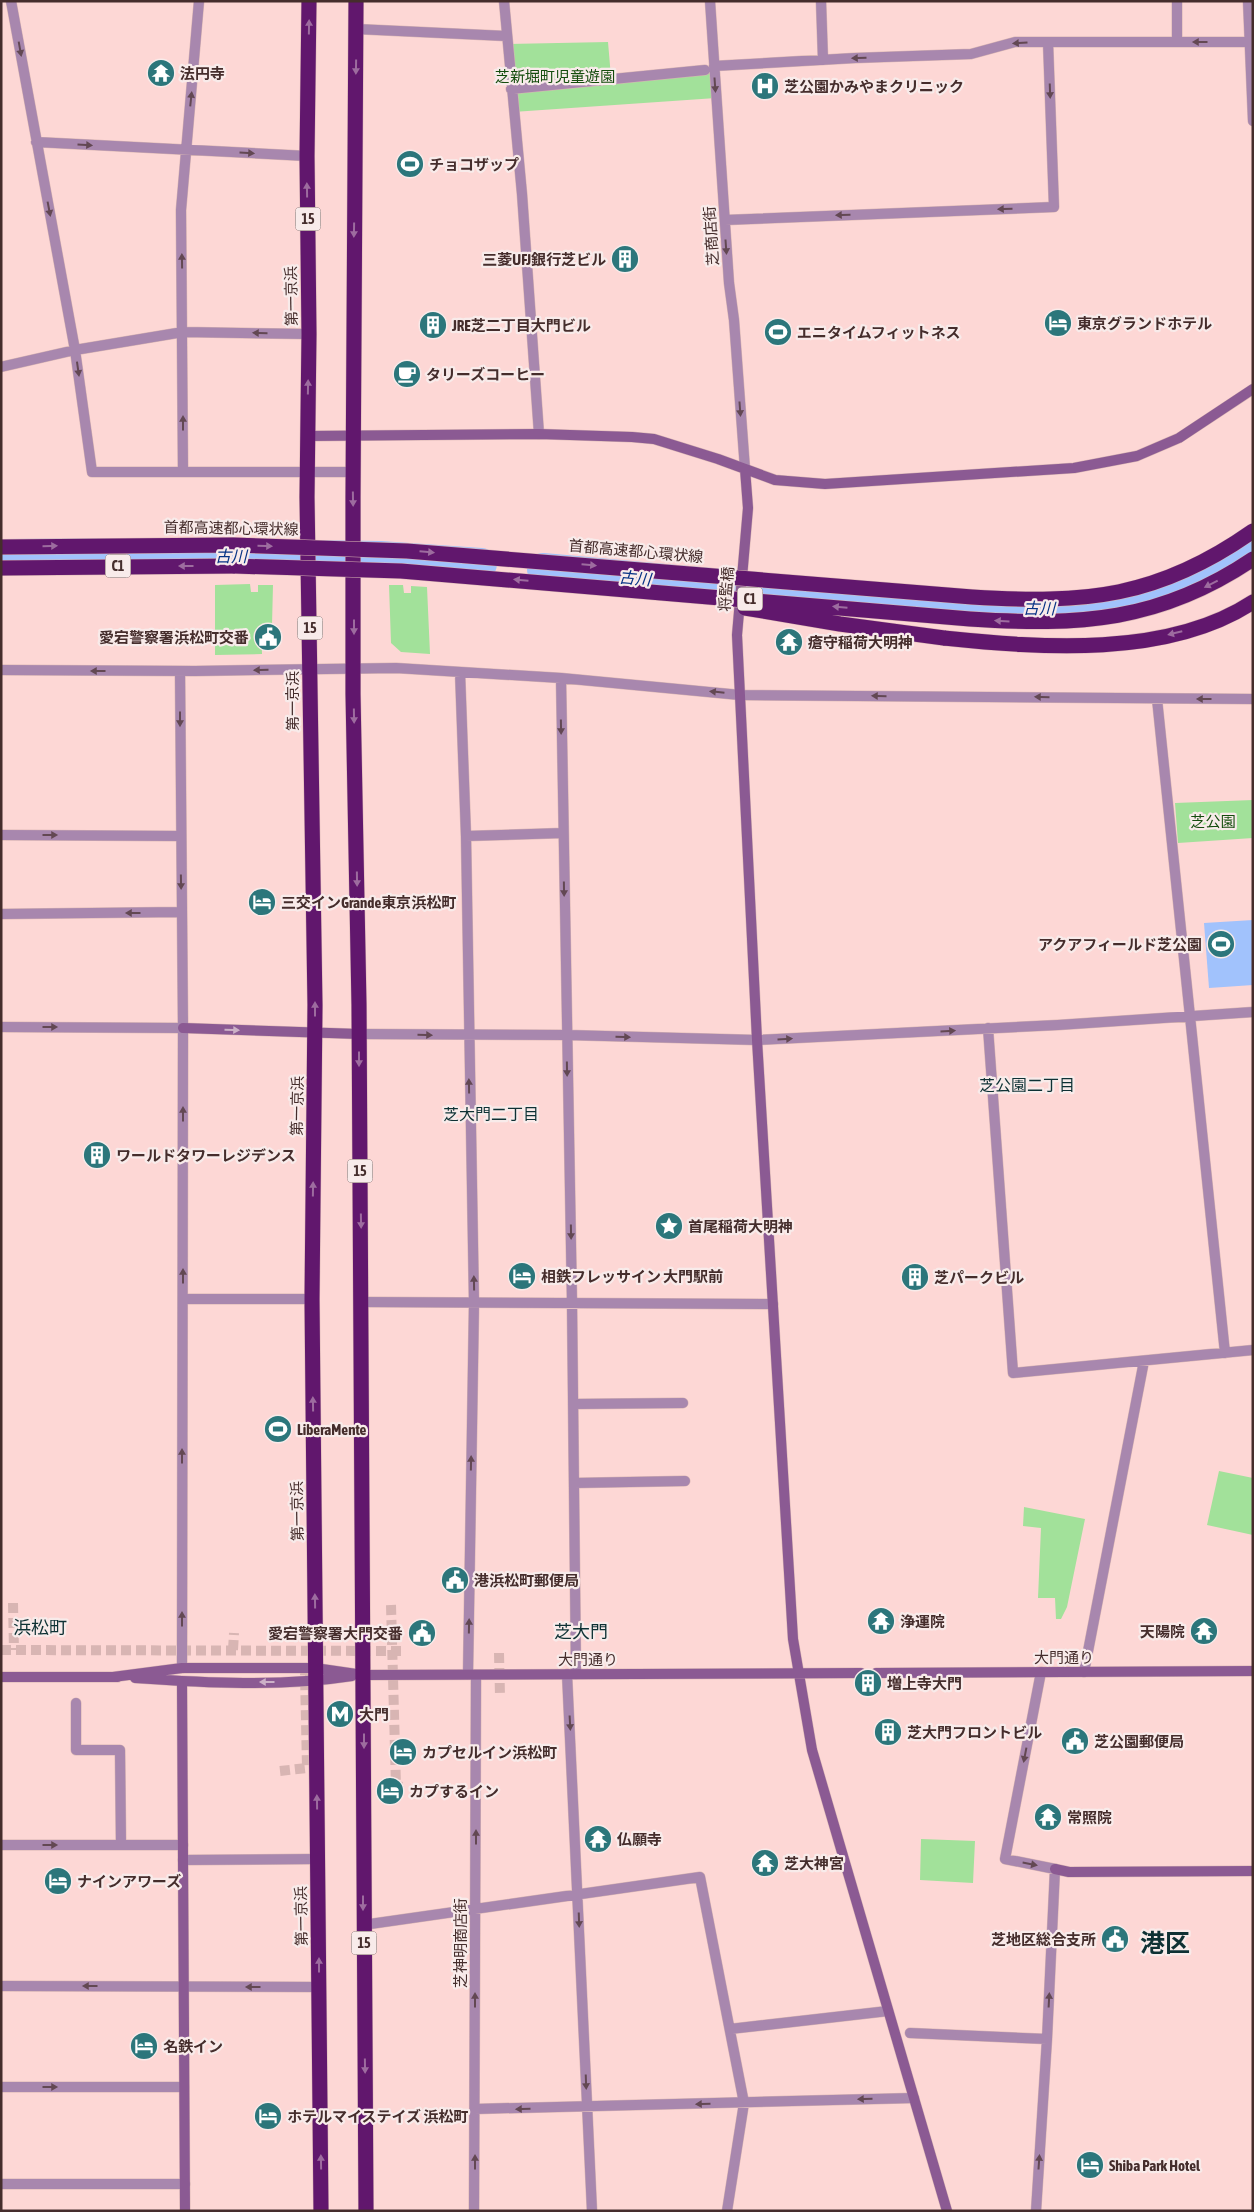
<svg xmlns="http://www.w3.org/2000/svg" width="1254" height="2212" font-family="'Asap Condensed','Noto Sans JP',sans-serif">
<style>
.green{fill:#a2e19a}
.water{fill:#a1c2fc}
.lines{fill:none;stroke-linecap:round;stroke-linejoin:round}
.river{stroke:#a1c2fc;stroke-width:32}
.street-tunnel{stroke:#d8b5b3;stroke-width:10;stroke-dasharray:10 5;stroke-linecap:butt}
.street-casing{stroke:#d8b5b3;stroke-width:11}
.secondary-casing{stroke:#d8b5b3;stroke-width:11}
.highway-casing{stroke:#d8b5b3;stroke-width:16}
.street{stroke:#a887ae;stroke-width:10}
.secondary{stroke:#8b5a93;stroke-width:10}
.highway{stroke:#61176d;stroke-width:15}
.highway-bridge-casing{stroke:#d8b5b3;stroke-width:16;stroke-linecap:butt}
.highway-bridge{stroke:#61176d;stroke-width:15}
.oneway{fill:#9d6c9f}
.oneway2{fill:#634853}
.oneway3{fill:#ccb1c7}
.labels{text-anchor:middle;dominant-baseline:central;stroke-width:4.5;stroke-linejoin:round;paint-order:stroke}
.shield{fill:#f8ebea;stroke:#7b6665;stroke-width:1}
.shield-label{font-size:14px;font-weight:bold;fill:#452d2c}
.poi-label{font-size:15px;font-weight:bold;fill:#452d2c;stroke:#f8ebea;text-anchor:start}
.park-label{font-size:15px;fill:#144c0d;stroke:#f8ebea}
.street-label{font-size:15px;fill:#452d2c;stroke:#f8ebea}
.water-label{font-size:16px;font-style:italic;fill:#073385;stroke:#f8ebea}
.neighbourhood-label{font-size:16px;fill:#0e3134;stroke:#f8ebea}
.quarter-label{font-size:18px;fill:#0e3134;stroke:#f8ebea}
.town-label{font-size:25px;font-weight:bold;fill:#0e3134;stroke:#f8ebea}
</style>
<rect width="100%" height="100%" fill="#fdd7d5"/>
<path class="green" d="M608,42L611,77L715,72L716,98L513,112L507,44Z
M250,584L251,592H258V585H273L272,625L261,626L262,654L215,655V585Z
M389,585H403L404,593H411V586L427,587L430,654L401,652L391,643Z
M1253,800V838L1178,843L1175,803Z
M1219,1471L1253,1478V1535L1207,1525Z
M1024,1507L1085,1519L1067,1607L1061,1619H1056L1055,1598H1038L1041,1528L1023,1526Z
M921,1839L975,1841L973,1883L920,1880Z"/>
<path class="water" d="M1253,920V985L1209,988L1204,923Z"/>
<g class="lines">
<path class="river" d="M1,555L189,554L380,557L481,564
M543,569C656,579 769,590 882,599C958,605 1037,615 1112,603C1164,595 1211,571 1253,541"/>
<path class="street-tunnel" d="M13,1603L14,1650
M391,1605L396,1786L402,1787
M1,1650L403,1651
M233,1650L234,1633
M499,1653L500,1696
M280,1771L307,1768L305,1675H310"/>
<defs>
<path id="street" d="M11,1L75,350L92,472H353
M504,1L522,194L539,434
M710,1L729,283L734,320L745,469
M821,1L823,60
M1248,1L1253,121
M356,29L506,36
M1177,42V1
M714,66L855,58L971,54L1015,42H1253
M511,89L705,70
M36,142L307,156
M725,220L1054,207L1048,42
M1,367L75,350L183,332L309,334
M183,472L181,210L199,1
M1,670L195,671L396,668L561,678L740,695L1253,699
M180,671L183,1028L182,1668
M460,672L466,836L474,1303L468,1674
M561,678L572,1303L576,1674
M1157,699L1225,1353
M1,835L181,836
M466,836L563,833
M1,914L181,912
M1,1027L183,1028
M988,1028L1013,1373L1253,1350
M359,1034L567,1035L757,1040L1058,1025L1253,1012
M183,1299H312
M362,1302L773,1304
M573,1404L683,1403
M574,1483L685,1481
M1084,1672L1144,1361
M567,1674L592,2211
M76,1703V1750H120L121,1845
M1,1845H183
M183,1860L318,1859
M363,1925L700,1877L744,2103L727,2211
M1,1986L319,1987
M730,2029L888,2011
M910,2033L1047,2039
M1,2087H184
M475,2109L914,2098
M1,2184H185
M474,2211L476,1675
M1036,2211L1047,2039L1055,1869L1005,1859L1041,1672"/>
<path id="secondary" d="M308,436L539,434L632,437L654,439L718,459L775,480L825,484L1074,468L1137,456L1179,438L1253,389
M745,469L748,508L737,635L757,1040L793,1639L812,1750L947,2211
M183,1028L359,1034
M876,1673L1253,1671
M1,1677H118
M113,1677L182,1668H315L363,1675L861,1673
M135,1678C206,1683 281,1687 352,1676
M182,1682L185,2211
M1055,1869L1069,1872L1253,1871"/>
<path id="highway" d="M309,1L307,156L309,334L307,497L315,1005L312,1299L321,2211
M356,1L353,498V694L359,1005L366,2211
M1,568L235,566
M944,638C1041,648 1168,658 1253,602"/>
</defs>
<use href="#street" class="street-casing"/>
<use href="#secondary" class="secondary-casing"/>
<use href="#highway" class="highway-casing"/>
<use href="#street" class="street"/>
<use href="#secondary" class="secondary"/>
<use href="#highway" class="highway"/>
<defs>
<path id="highway-bridge" d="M1,547L233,545L407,551L972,597C1085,604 1158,598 1253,531
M235,566L401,571L970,619C1079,626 1160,622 1253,559
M745,608L840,624L944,638"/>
</defs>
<use href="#highway-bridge" class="highway-bridge-casing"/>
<use href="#highway-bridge" class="highway-bridge"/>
</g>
<defs><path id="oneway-solid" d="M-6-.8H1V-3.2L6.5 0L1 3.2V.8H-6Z" transform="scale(1.25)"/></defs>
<g class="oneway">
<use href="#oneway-solid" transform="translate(309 27) rotate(-89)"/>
<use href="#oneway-solid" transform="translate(356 67) rotate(91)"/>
<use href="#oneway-solid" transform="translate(307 190) rotate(-91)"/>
<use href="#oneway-solid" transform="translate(354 230) rotate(91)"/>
<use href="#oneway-solid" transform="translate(308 387) rotate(-89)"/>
<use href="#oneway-solid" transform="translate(353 499) rotate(89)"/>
<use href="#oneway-solid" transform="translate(50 546) rotate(-1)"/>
<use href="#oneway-solid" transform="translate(265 546) rotate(1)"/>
<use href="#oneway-solid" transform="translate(427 552) rotate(5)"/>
<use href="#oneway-solid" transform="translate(589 565) rotate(5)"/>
<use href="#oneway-solid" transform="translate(186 566) rotate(180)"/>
<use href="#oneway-solid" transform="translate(521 580) rotate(-175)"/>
<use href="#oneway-solid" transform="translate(1211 584) rotate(153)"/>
<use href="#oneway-solid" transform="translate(840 607) rotate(-175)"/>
<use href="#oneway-solid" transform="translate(1002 621) rotate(-177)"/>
<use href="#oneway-solid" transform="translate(354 627) rotate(90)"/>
<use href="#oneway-solid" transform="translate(1175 633) rotate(166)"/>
<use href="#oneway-solid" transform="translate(354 716) rotate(89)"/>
<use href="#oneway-solid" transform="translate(357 879) rotate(89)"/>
<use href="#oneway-solid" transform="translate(315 1009) rotate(-90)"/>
<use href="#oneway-solid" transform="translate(359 1059) rotate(90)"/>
<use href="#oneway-solid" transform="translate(313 1189) rotate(-89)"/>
<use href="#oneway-solid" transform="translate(361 1221) rotate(89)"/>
<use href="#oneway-solid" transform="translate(313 1404) rotate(-91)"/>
<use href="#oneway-solid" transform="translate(315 1601) rotate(-91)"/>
<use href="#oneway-solid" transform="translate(364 1741) rotate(90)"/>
<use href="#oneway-solid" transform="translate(317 1802) rotate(-91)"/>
<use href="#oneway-solid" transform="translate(363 1903) rotate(90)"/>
<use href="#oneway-solid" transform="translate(319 1965) rotate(-90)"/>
<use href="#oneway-solid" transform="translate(365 2066) rotate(89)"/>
<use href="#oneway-solid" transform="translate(321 2162) rotate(-91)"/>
</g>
<g class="oneway2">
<use href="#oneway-solid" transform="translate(1200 42) rotate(180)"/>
<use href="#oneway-solid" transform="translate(1020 43) rotate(176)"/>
<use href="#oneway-solid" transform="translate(20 49) rotate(80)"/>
<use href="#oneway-solid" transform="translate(859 58) rotate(178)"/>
<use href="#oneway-solid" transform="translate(715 85) rotate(86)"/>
<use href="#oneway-solid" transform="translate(1050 91) rotate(88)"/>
<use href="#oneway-solid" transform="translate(191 99) rotate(-84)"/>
<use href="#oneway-solid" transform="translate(85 145) rotate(3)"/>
<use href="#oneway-solid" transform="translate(247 153) rotate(3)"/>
<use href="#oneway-solid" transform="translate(49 209) rotate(79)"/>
<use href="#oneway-solid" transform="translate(1005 209) rotate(178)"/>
<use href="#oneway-solid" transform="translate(843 215) rotate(178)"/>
<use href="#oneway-solid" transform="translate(726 247) rotate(86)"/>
<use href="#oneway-solid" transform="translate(182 261) rotate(-91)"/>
<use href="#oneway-solid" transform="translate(260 333) rotate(-179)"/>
<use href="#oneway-solid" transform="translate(78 369) rotate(82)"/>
<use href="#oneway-solid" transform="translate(740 409) rotate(86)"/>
<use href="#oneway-solid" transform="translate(183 423) rotate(-90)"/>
<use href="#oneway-solid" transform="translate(261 670) rotate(179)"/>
<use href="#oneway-solid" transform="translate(98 671) rotate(-180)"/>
<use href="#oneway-solid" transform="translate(717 692) rotate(-174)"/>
<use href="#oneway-solid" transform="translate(879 696) rotate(-179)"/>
<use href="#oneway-solid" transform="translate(1042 697) rotate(-179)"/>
<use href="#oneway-solid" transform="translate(1204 699) rotate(-180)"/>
<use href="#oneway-solid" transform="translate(180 719) rotate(90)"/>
<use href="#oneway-solid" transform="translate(561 727) rotate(89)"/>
<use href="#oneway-solid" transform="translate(50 835)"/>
<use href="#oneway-solid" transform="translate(181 882) rotate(89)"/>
<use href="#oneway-solid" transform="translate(564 889) rotate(89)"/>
<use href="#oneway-solid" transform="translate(133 913) rotate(180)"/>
<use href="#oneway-solid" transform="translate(50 1027)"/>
<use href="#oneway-solid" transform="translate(948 1031) rotate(-3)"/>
<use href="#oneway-solid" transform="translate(425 1035) rotate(1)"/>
<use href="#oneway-solid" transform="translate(623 1037) rotate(1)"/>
<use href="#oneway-solid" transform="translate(785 1039) rotate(-3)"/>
<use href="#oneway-solid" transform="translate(567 1069) rotate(89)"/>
<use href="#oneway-solid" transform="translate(469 1086) rotate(-91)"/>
<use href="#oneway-solid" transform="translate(183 1114) rotate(-90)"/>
<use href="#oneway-solid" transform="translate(571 1232) rotate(89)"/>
<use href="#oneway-solid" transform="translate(183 1276) rotate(-90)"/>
<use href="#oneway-solid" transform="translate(474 1283) rotate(-91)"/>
<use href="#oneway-solid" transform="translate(182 1456) rotate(-90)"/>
<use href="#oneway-solid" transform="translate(471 1463) rotate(-89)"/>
<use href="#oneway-solid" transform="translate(182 1619) rotate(-90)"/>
<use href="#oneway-solid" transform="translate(469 1626) rotate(-89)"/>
<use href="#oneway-solid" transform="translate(570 1723) rotate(87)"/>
<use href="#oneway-solid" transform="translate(1025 1755) rotate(101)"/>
<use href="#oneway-solid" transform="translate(476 1837) rotate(-90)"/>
<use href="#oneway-solid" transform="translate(50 1845)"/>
<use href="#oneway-solid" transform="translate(1030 1864) rotate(11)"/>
<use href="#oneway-solid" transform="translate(579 1920) rotate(88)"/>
<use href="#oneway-solid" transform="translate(90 1986) rotate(-180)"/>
<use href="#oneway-solid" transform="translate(253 1987) rotate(-180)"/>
<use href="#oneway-solid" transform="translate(475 2000) rotate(-90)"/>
<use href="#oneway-solid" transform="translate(1049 2000) rotate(-87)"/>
<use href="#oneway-solid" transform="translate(586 2082) rotate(88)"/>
<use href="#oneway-solid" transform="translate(50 2087)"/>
<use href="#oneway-solid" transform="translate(865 2099) rotate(178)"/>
<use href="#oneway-solid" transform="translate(703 2104) rotate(178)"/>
<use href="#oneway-solid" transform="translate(523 2109) rotate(179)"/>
<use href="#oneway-solid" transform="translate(475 2162) rotate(-90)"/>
<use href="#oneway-solid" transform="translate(1039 2162) rotate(-86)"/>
</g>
<g class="oneway3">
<use href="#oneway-solid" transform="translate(232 1030) rotate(2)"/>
<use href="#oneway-solid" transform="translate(267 1682) rotate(-180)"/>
</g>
<defs>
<symbol id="temple-disc" viewBox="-11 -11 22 22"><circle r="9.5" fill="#2c767b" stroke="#f8ebea"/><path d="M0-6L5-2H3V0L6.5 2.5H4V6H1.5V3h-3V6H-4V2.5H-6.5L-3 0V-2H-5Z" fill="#fff"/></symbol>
<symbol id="hospital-disc" viewBox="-11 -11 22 22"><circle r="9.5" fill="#2c767b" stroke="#f8ebea"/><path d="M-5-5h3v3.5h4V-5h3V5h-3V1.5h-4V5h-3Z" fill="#fff"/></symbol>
<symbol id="stadium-disc" viewBox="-11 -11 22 22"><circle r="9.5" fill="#2c767b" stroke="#f8ebea"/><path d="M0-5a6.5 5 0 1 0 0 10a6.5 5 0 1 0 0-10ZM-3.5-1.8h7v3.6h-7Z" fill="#fff"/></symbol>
<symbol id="building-disc" viewBox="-11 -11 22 22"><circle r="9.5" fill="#2c767b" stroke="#f8ebea"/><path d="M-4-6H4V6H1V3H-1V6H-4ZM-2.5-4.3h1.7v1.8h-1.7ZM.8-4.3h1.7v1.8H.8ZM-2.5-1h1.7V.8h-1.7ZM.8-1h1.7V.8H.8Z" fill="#fff"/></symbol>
<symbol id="hotel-disc" viewBox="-11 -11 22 22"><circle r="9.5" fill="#2c767b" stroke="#f8ebea"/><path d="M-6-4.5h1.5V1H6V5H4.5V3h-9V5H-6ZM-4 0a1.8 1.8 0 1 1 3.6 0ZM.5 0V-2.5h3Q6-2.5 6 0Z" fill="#fff"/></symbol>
<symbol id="cafe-disc" viewBox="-11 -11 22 22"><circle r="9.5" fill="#2c767b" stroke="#f8ebea"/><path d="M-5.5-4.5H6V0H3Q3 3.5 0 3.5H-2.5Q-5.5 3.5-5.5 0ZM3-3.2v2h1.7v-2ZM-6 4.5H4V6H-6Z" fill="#fff"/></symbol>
<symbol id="civic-disc" viewBox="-11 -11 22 22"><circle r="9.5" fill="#2c767b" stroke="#f8ebea"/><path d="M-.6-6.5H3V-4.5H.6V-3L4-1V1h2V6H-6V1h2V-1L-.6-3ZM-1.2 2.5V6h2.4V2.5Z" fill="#fff"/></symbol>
<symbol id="sight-disc" viewBox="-11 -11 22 22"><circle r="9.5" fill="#2c767b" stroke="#f8ebea"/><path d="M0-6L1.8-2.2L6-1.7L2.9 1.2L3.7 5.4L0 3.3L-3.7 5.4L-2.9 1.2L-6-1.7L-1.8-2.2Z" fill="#fff"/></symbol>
<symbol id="metro-disc" viewBox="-11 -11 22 22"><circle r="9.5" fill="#2c767b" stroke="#f8ebea"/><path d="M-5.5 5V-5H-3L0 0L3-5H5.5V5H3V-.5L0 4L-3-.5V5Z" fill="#fff"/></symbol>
</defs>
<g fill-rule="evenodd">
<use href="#temple-disc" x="145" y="57" width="32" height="32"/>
<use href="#hospital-disc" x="749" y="70" width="32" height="32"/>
<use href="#stadium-disc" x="394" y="148" width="32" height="32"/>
<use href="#building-disc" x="609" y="243" width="32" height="32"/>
<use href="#hotel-disc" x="1042" y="307" width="32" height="32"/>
<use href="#building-disc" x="417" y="309" width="32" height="32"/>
<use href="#stadium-disc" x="762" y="316" width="32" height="32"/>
<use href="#cafe-disc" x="391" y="358" width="32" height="32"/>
<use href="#civic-disc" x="252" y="621" width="32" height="32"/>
<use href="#temple-disc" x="773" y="626" width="32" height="32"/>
<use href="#hotel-disc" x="246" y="886" width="32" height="32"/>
<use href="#stadium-disc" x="1205" y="928" width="32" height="32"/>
<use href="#building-disc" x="81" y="1139" width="32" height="32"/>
<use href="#sight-disc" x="653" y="1210" width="32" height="32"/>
<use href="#hotel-disc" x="506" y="1260" width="32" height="32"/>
<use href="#building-disc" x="899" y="1261" width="32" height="32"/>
<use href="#stadium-disc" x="262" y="1413" width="32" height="32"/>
<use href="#civic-disc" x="439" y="1564" width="32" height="32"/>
<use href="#temple-disc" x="865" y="1605" width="32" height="32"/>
<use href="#temple-disc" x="1188" y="1615" width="32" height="32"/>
<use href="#civic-disc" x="406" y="1617" width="32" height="32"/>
<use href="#building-disc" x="852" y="1667" width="32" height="32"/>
<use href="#metro-disc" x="324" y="1698" width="32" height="32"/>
<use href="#building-disc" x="872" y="1716" width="32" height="32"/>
<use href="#civic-disc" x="1059" y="1725" width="32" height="32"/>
<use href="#hotel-disc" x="387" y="1736" width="32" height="32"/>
<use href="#hotel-disc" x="374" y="1775" width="32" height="32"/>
<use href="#temple-disc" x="1032" y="1801" width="32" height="32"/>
<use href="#temple-disc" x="582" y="1823" width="32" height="32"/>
<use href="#temple-disc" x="749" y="1847" width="32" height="32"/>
<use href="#hotel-disc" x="42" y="1865" width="32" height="32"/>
<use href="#civic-disc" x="1099" y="1923" width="32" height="32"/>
<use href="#hotel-disc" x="128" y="2030" width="32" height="32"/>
<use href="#hotel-disc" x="252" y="2100" width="32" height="32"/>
<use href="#hotel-disc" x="1074" y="2149" width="32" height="32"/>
</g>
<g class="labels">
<g class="shield">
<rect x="295.5" y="207.5" width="25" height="23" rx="4"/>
<rect x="105.5" y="554.5" width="25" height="23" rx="4"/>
<rect x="737.5" y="587.5" width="25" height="23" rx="4"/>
<rect x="297.5" y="616.5" width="25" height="23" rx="4"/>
<rect x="347.5" y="1159.5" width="25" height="23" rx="4"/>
<rect x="351.5" y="1931.5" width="25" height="23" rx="4"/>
</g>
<g class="shield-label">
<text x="308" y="219">15</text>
<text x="118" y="566">C1</text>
<text x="750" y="599">C1</text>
<text x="310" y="628">15</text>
<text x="360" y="1171">15</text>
<text x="364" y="1943">15</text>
</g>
<g class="poi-label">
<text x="180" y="73">法円寺</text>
<text x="784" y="86">芝公園かみやまクリニック</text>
<text x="429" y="164">チョコザップ</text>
<text x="606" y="259" text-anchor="end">三菱UFJ銀行芝ビル</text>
<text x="1077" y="323">東京グランドホテル</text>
<text x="452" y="325">JRE芝二丁目大門ビル</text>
<text x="797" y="332">エニタイムフィットネス</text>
<text x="426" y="374">タリーズコーヒー</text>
<text x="249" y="637" text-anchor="end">愛宕警察署浜松町交番</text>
<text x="808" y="642">瘡守稲荷大明神</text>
<text x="281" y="902">三交インGrande東京浜松町</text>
<text x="1202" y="944" text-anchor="end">アクアフィールド芝公園</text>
<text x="116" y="1155">ワールドタワーレジデンス</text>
<text x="688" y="1226">首尾稲荷大明神</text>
<text x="541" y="1276">相鉄フレッサイン 大門駅前</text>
<text x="934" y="1277">芝パークビル</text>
<text x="297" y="1429">LiberaMente</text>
<text x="474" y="1580">港浜松町郵便局</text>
<text x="900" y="1621">浄運院</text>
<text x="1185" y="1631" text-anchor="end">天陽院</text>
<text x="403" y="1633" text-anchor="end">愛宕警察署大門交番</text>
<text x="887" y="1683">増上寺大門</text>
<text x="359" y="1714">大門</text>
<text x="907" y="1732">芝大門フロントビル</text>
<text x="1094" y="1741">芝公園郵便局</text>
<text x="422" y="1752">カプセルイン浜松町</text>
<text x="409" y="1791">カプするイン</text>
<text x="1067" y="1817">常照院</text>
<text x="617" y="1839">仏願寺</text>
<text x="784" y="1863">芝大神宮</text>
<text x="77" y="1881">ナインアワーズ</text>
<text x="1096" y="1939" text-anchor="end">芝地区総合支所</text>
<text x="163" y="2046">名鉄イン</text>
<text x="287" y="2116">ホテルマイステイズ 浜松町</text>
<text x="1109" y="2165">Shiba Park Hotel</text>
</g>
<g class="park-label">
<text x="555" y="76">芝新堀町児童遊園</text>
<text x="1213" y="821">芝公園</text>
</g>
<g class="street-label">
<text transform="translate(711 236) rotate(-94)">芝商店街</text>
<text transform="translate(291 296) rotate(-91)">第一京浜</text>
<text transform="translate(231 528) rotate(1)">首都高速都心環状線</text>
<text transform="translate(636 551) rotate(5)">首都高速都心環状線</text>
<text transform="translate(726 589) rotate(-85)">将監橋</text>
<text transform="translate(292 701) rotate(-90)">第一京浜</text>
<text transform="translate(297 1106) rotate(-89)">第一京浜</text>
<text transform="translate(297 1511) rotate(-91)">第一京浜</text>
<text x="1064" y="1657">大門通り</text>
<text x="588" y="1659">大門通り</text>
<text transform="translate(301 1916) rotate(-91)">第一京浜</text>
<text transform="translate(460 1943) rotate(-90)">芝神明商店街</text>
</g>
<g class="water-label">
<text x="231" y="556">古川</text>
<text transform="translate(635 578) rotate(5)">古川</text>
<text transform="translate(1039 608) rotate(1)">古川</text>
</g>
<g class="neighbourhood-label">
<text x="1027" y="1085">芝公園二丁目</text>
<text x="491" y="1114">芝大門二丁目</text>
</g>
<g class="quarter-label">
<text x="40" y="1627">浜松町</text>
<text x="581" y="1631">芝大門</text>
</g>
<g class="town-label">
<text x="1165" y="1943">港区</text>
</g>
</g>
<rect width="1254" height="2212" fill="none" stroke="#452d2c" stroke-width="5"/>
</svg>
